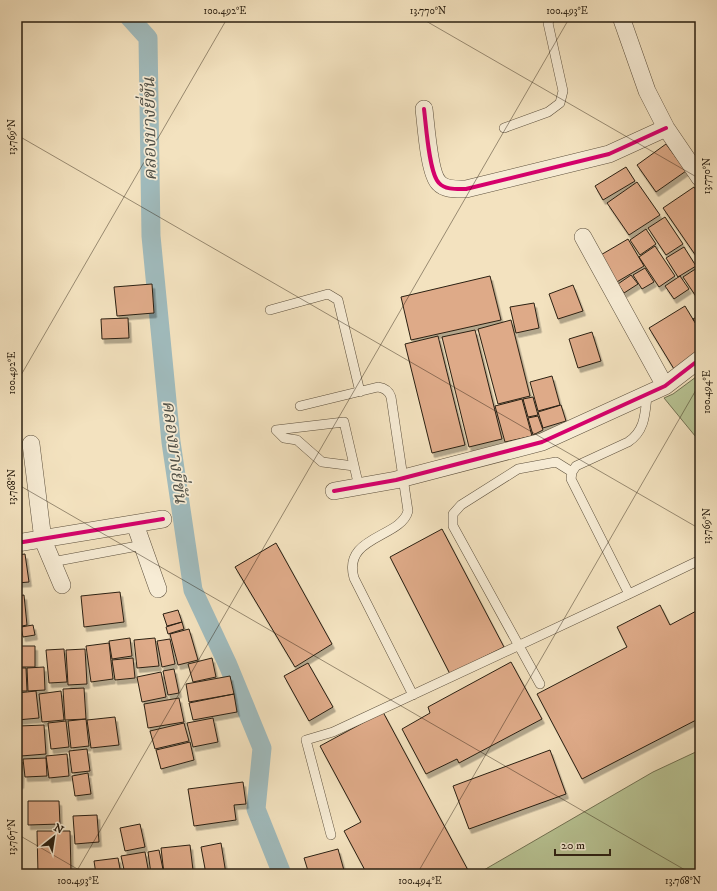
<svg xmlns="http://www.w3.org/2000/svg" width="717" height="891" font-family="'IM FELL DW Pica','Noto Serif Thai',serif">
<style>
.green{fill:#b8c494;stroke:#727253}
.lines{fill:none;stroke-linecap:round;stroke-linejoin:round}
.canal{stroke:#a0bbbd;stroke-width:19}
.building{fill:#deaa88;stroke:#2b2012;filter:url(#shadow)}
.service-casing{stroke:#5d503d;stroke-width:10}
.minor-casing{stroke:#5d503d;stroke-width:18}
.service{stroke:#f7ecd5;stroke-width:9}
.minor{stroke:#f7ecd5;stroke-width:17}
.cycleway-casing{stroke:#f7ecd5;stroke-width:6}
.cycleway{stroke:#d6006c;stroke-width:4}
.ticks{fill:none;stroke:#2b2012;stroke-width:1;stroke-opacity:0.45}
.labels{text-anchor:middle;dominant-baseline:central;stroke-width:3.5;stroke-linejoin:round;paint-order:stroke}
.water-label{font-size:18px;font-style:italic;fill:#4e4e45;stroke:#f7ecd5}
.neatline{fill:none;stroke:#2b2012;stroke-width:1.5}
.ticks-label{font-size:10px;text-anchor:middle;fill:#2b2012}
</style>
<defs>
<filter id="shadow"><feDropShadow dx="2.5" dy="4.5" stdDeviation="0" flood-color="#0004"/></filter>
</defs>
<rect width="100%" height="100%" fill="#f3e2bf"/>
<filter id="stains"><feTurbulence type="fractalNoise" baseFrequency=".005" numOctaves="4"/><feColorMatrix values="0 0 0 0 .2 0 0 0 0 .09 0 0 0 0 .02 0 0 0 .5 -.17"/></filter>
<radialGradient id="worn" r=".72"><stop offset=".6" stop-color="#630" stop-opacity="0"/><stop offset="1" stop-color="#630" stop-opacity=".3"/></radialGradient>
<path class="green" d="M700,374V442L664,398L673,394Z
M700,750V874H477L653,772Z"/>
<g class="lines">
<path class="canal" d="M129,17L148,38L151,236L171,442L193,590L228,665L262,748L256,809L282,874"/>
</g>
<path class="building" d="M666,144L686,171L656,192L637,165Z
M626,167L635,181L603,200L595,186Z
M637,182L660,215L629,235L607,203Z
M694,187L700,196V253L696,256L663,208Z
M665,217L683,244L666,255L648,228Z
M646,229L656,244L640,255L630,240Z
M628,239L644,266L615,283L599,256Z
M655,246L675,276L659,287L639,257Z
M684,247L696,266L678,277L666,258Z
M700,266V300L699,301L683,277Z
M645,268L654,282L642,289L633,275Z
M631,275L638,284L624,293L618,284Z
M490,276L501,320L411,340L401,297Z
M680,276L689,289L674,299L665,286Z
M152,284L154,313L117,316L114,287Z
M573,285L583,311L558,319L549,294Z
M534,303L539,328L516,333L510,307Z
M685,306L700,331V353L674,369L649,328Z
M700,315V330L693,319Z
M128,318L129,338L102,339L101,319Z
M511,320L530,396L498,404L478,329Z
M475,330L502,439L469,447L442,337Z
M592,332L601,361L578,368L569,339Z
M438,336L465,445L432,453L405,344Z
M552,376L560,405L538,411L530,382Z
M533,397L538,415L528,417L523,399Z
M522,399L532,436L505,442L495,406Z
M561,405L566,421L543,428L538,412Z
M538,416L543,430L533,435L528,418Z
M442,529L504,647L450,674L390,557Z
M276,543L332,644L295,667L235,567Z
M25,554L29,582L17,583V555Z
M120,592L124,622L84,627L81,596Z
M24,595L27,625L17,627V596Z
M660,605L670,625L700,609V718L582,779L537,694L627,647L617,627Z
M178,610L182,622L167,626L163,614Z
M182,622L184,629L168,634L166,627Z
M33,625L35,635L23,637L21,627Z
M189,629L198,660L178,665L170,634Z
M130,638L132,656L112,659L109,641Z
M155,638L159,666L137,668L134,640Z
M170,639L175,664L162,667L157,641Z
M109,643L113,679L91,682L86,646Z
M17,646H35V667H17Z
M64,649L67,682L49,683L46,650Z
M85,649L87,684L68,685L66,650Z
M133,658L135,678L115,680L112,660Z
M212,658L216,677L193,682L188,664Z
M511,662L542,719L459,763L457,759L426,774L402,729L430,713L428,707Z
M308,663L333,707L309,721L284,676Z
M44,667L45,690L28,691L27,668Z
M17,668H26L27,691H17Z
M174,669L179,693L168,695L163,671Z
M161,672L166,697L142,702L137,677Z
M230,676L234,694L189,702L186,684Z
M84,688L86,719L65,720L63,689Z
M36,691L39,718L17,720V693Z
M61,691L64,720L42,722L39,694Z
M234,694L237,712L193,720L189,703Z
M179,698L184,722L148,728L144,704Z
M383,712L469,872L465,874H367L344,831L361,822L320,746Z
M115,717L119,745L91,748L87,720Z
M213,718L218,742L193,747L187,723Z
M86,719L89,746L71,748L68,721Z
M66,721L69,747L51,749L48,723Z
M184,723L189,741L155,749L150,731Z
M44,725L46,754L21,756L19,726Z
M190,742L194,760L161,769L156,750Z
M87,749L90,771L72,773L69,751Z
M550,750L566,794L469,829L453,786Z
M67,754L69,776L49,778L46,756Z
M46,758L47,776L25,777L23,759Z
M17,762H22L21,784H17Z
M88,773L91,794L75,796L72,776Z
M243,782L246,804L234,805L236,820L194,826L188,789Z
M28,801H59L60,824L28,825Z
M97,815L99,842L75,844L73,816Z
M140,824L145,847L125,851L120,828Z
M37,831H70L71,871H67V874H38Z
M221,843L226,874H206L201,847Z
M190,845L193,870L164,874L161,848Z
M338,849L345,874H309L304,858Z
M159,850L164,874H151L148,852Z
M145,852L149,874H125L121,856Z
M118,858L121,874H96L94,861Z"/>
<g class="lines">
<defs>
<path id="service" d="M504,128L548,112L560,103L563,91L548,23L551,17
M270,310L328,294L338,300L360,392
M300,406L378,387C385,388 389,391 391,397L408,511C401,538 342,536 354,578L413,695
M276,430L344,422L359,487
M276,430L284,438L297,440L322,462L354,466
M52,562L143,545
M629,594L700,560
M540,684L453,526V514L461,505L518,469L556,462L572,472
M331,835L306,740L333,732L629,594L571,479L572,472L576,466L628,442C645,431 645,414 647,396"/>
<path id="minor" d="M621,17L647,91L666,128L700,178
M424,109C426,124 429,174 439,183C445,190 457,189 466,189L609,154L666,128
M583,237L665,386
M31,444L43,540L62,585
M334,491L396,480L542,442L665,386L700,359
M135,524L158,589
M17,543L163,519"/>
</defs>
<use href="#service" class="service-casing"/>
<use href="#minor" class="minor-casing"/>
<use href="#service" class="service"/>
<use href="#minor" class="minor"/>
<defs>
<path id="cycleway" d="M424,109C426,124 429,174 439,183C445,190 457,189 466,189L609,154L666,128
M334,491L396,480L542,442L665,386L700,359
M17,543L163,519"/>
</defs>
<use href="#cycleway" class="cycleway-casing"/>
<use href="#cycleway" class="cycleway"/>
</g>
<path class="ticks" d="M419,17L700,179M17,135L700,529M17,382L228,17M17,484L692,874M17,834L86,874M75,874L570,17M417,874L700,383"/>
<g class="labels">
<g class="water-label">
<text transform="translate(150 129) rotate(-91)">คลองบางยี่ขัน</text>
<text transform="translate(174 452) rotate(83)">คลองบางยี่ขัน</text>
</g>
</g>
<rect width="717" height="891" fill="none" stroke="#f3e2bf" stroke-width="44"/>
<g transform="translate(54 837) rotate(30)" stroke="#f7ecd5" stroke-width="3" paint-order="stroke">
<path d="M0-3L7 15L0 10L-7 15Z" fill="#2b2012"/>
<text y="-6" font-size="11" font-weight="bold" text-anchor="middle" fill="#2b2012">N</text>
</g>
<path d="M555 849v6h55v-6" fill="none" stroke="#2b2012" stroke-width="2"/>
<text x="561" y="849" font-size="12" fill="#2b2012" stroke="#f7ecd5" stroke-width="3" paint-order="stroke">20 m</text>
<rect x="22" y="22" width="673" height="847" class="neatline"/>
<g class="ticks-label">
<text x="225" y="14">100.492°E</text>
<text x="428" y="14">13.770°N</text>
<text x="567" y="14">100.493°E</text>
<text transform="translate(11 137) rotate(-90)" y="4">13.769°N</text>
<text transform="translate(706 176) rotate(-90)" y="4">13.770°N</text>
<text transform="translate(11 373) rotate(-90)" y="4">100.492°E</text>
<text transform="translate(706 392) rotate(-90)" y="4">100.494°E</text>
<text transform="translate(11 487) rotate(-90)" y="4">13.768°N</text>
<text transform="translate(706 526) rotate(-90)" y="4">13.769°N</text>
<text transform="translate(11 837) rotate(-90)" y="4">13.767°N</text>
<text x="78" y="884">100.493°E</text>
<text x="420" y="884">100.494°E</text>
<text x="683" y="884">13.768°N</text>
</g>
<rect width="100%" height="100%" filter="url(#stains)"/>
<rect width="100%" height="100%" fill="url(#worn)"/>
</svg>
